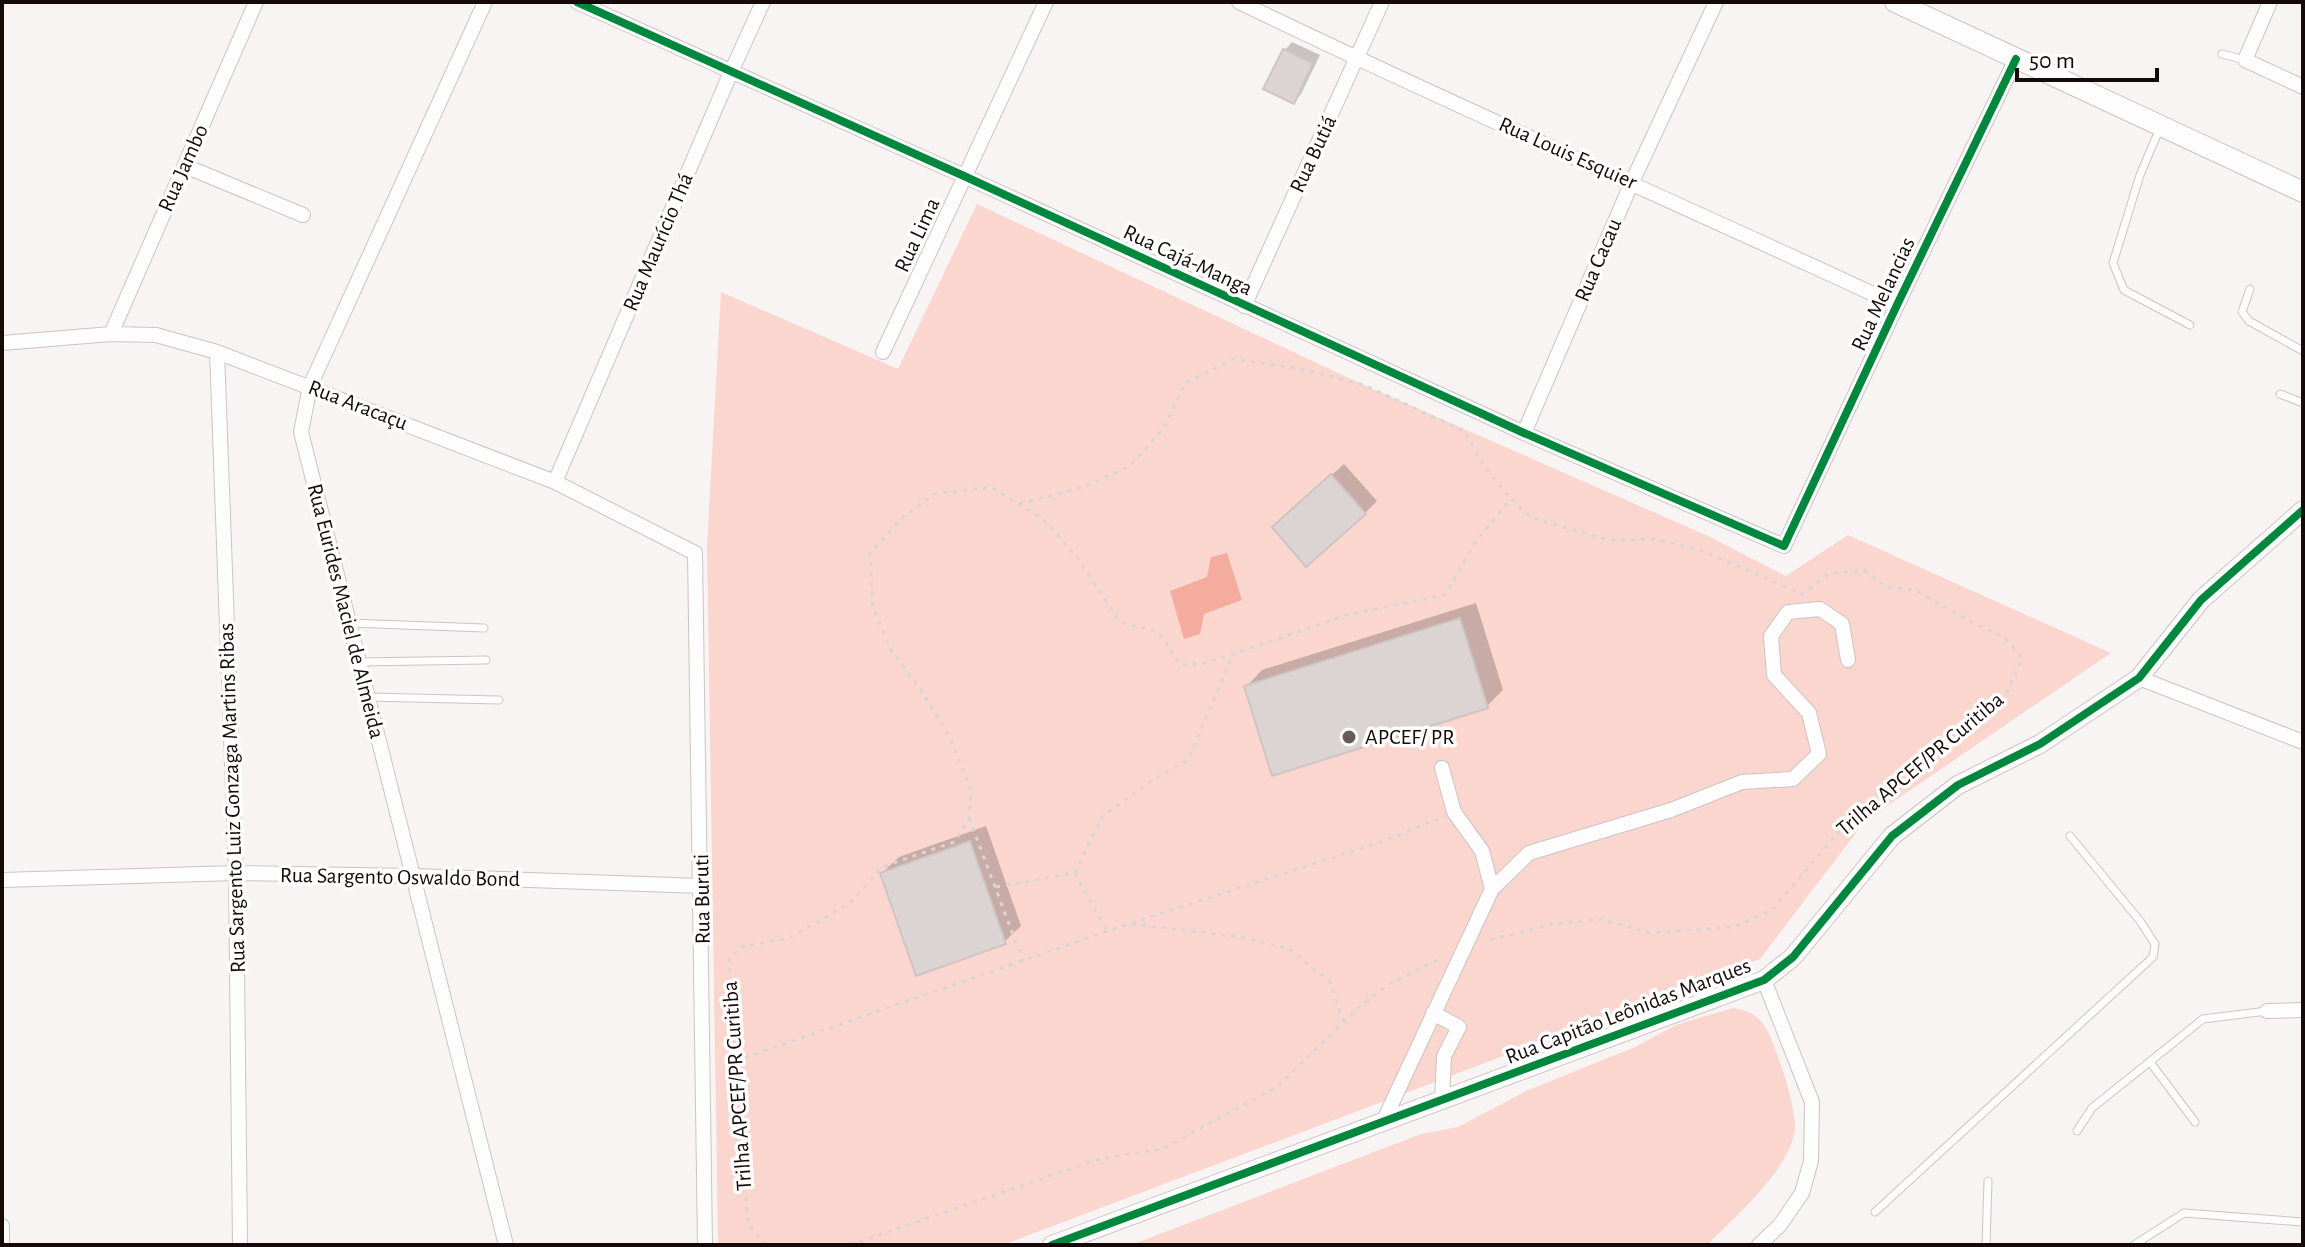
<svg xmlns="http://www.w3.org/2000/svg" width="2305" height="1247" font-family="'Alegreya Sans',sans-serif">
<style>
.green{fill:#fad6cf}
.water{fill:#f4ac9e}
.shadow{fill:#0003}
.building{fill:#dcd4d2;stroke:#cdc4c3;stroke-width:2}
.lines{fill:none;stroke-linecap:round;stroke-linejoin:round}
.service-casing{stroke:#ccc4c2;stroke-width:9}
.minor-casing{stroke:#ccc4c2;stroke-width:16}
.tertiary-casing{stroke:#ccc4c2;stroke-width:20}
.secondary-casing{stroke:#ccc4c2;stroke-width:22}
.path{stroke:#d8d6d5;stroke-width:3;stroke-dasharray:4 6;stroke-linecap:butt}
.service{stroke:#fefdfd;stroke-width:7}
.minor{stroke:#fefdfd;stroke-width:14}
.tertiary{stroke:#fefdfd;stroke-width:18}
.secondary{stroke:#fefdfd;stroke-width:20}
.cycleway-casing{stroke:#fff;stroke-width:13}
.cycleway{stroke:#00873e;stroke-width:8}
.poi-dot{fill:#645c5a;stroke:#fff;stroke-width:3}
.labels{text-anchor:middle;dominant-baseline:central;stroke-width:7;stroke-linejoin:round;paint-order:stroke}
.street-label{font-size:22px;fill:#150a08;stroke:#fff}
.poi-label{font-size:22px;fill:#150a08;stroke:#fff;text-anchor:start}
</style>
<rect width="100%" height="100%" fill="#f8f4f3"/>
<path class="green" d="M977,204L1364,385L1708,536L1786,576L1848,535L2111,653L1865,821L1760,959L1003,1245H718L707,546L721,292L898,369Z
M1733,1008C1744,1010 1752,1012 1760,1020C1774,1034 1797,1110 1795,1129C1794,1135 1792,1142 1790,1147C1776,1181 1733,1219 1707,1245H1131L1421,1134L1458,1127L1526,1091L1635,1047L1676,1025Z"/>
<path class="water" d="M1227,553L1242,600L1204,614L1200,634L1184,639L1170,591L1207,577L1211,557Z"/>
<path class="shadow" d="M1292,42L1320,55L1301,94L1294,102L1285,50Z
M1344,464L1377,501L1365,513L1286,516Z
M1476,603L1503,690L1487,706L1246,687L1262,670Z
M986,826L1021,926L1004,942L882,873L899,857Z"/>
<path class="building" d="M1283,49L1313,63L1294,104L1263,89Z
M1331,474L1366,514L1306,567L1272,527Z
M1460,618L1488,708L1272,776L1244,686Z
M970,841L1006,944L916,976L880,873Z"/>
<g class="lines">
<defs>
<path id="service" d="M2222,54L2245,60
M2160,128L2140,175L2113,263L2124,290L2190,325
M2250,289L2242,312L2249,321L2303,351
M2280,394L2303,403
M349,623L484,628
M359,662L486,660
M368,697L499,700
M2150,1062L2195,1122
M2077,1131L2092,1108L2203,1019L2267,1011
M1875,1212L2153,957L2155,944L2140,921L2070,836
M1986,1245L1988,1181
M2134,1245L2184,1213L2303,1222"/>
<path id="minor" d="M485,2L310,386L301,432L506,1245
M577,2L964,176L1524,433L1784,546L1897,305L2016,59
M1239,2C1456,107 1678,203 1897,305
M2270,2L2245,60L2303,87
M185,166L303,215
M1244,306L1382,2
M111,334L256,2
M2,343L111,334L156,335L217,352L555,482L695,553L705,1245
M217,352L236,873L240,1245
M883,352L1046,2
M1524,433L1632,182L1716,2
M555,482L731,72L763,2
M2139,678L2303,742
M2,880L236,873L413,876L702,886
M1492,889L1529,853L1671,810L1742,782L1793,779L1819,754L1809,713L1774,675L1771,636L1788,612L1820,609L1842,624L1848,660
M2267,1011L2303,1010
M1433,1013L1459,1027L1444,1056L1442,1100
M1383,1122L1492,889L1482,851L1454,812L1442,768
M2,1226V1245
M1759,1245L1780,1225L1802,1193L1811,1161L1812,1102L1764,980"/>
<path id="tertiary" d="M1052,1245L1764,980L1793,957L1892,836L1958,785L2040,744L2139,678L2201,600L2303,510"/>
<path id="secondary" d="M1895,2L2303,192"/>
</defs>
<use href="#service" class="service-casing"/>
<use href="#minor" class="minor-casing"/>
<use href="#tertiary" class="tertiary-casing"/>
<use href="#secondary" class="secondary-casing"/>
<path class="path" d="M1019,504L1083,487L1130,466L1164,428L1185,383L1234,359L1306,370L1364,385L1464,431L1484,466L1511,499
M969,818L1023,961
M1075,873L1102,817L1148,783L1188,760L1233,655
M1075,873L1107,931
M996,887L1075,873
M1132,924L1240,937L1288,948L1330,982L1343,1020
M735,1061L1128,924L1384,841L1438,819
M766,1245L749,1225L742,1169L729,958L741,947L789,938L849,904L882,867L954,842L969,818L971,790L949,736L920,688L891,650L873,607L870,553L903,517L934,494L991,487L1042,518L1077,557L1120,622L1159,632L1180,665L1207,663L1347,615L1445,595L1476,541L1511,499L1532,518L1609,540L1654,539L1700,550L1802,594L1829,574L1864,570L1886,587L1915,590L1975,624L2004,637L2022,658L2007,692L1898,782L1854,814L1772,910L1734,927L1649,933L1601,919L1554,924L1485,941
M850,1245L1099,1159L1162,1149L1277,1087L1358,1008L1389,984L1441,958"/>
<use href="#service" class="service"/>
<use href="#minor" class="minor"/>
<use href="#tertiary" class="tertiary"/>
<use href="#secondary" class="secondary"/>
<defs>
<path id="cycleway" d="M577,2L964,176L1524,433L1784,546L1897,305L2016,59
M1052,1245L1764,980L1793,957L1892,836L1958,785L2040,744L2139,678L2201,600L2303,510"/>
</defs>
<use href="#cycleway" class="cycleway-casing"/>
<use href="#cycleway" class="cycleway"/>
</g>
<circle class="poi-dot" cx="1349" cy="737" r="8"/>
<g class="labels">
<g class="street-label">
<text transform="translate(1568 153) rotate(24)">Rua Louis Esquier</text>
<text transform="translate(1313 154) rotate(-65)">Rua Butiá</text>
<text transform="translate(183 168) rotate(-66)">Rua Jambo</text>
<text transform="translate(917 235) rotate(-65)">Rua Lima</text>
<text transform="translate(658 242) rotate(-67)">Rua Maurício Thá</text>
<text transform="translate(1188 260) rotate(25)">Rua Cajá-Manga</text>
<text transform="translate(1598 260) rotate(-67)">Rua Cacau</text>
<text transform="translate(1883 294) rotate(-65)">Rua Melancias</text>
<text transform="translate(358 405) rotate(21)">Rua Aracaçu</text>
<text transform="translate(346 611) rotate(76)">Rua Eurides Maciel de Almeida</text>
<text transform="translate(1920 764) rotate(-40)">Trilha APCEF/PR Curitiba</text>
<text transform="translate(232 798) rotate(-92)">Rua Sargento Luiz Gonzaga Martins Ribas</text>
<text transform="translate(400 877) rotate(1)">Rua Sargento Oswaldo Bond</text>
<text transform="translate(702 899) rotate(-91)">Rua Buruti</text>
<text transform="translate(1628 1011) rotate(-21)">Rua Capitão Leônidas Marques</text>
<text transform="translate(737 1086) rotate(-94)">Trilha APCEF/PR Curitiba</text>
</g>
<g class="poi-label">
<text x="1365" y="737">APCEF/ PR</text>
</g>
</g>
<rect width="2305" height="1247" fill="none" stroke="#150a08" stroke-width="8"/>
<path d="M2017 68v12h140v-12" fill="none" stroke="#150a08" stroke-width="4"/>
<text x="2029" y="68" font-size="24" fill="#150a08" stroke="#ffffff" stroke-width="6" paint-order="stroke">50 m</text>
</svg>
